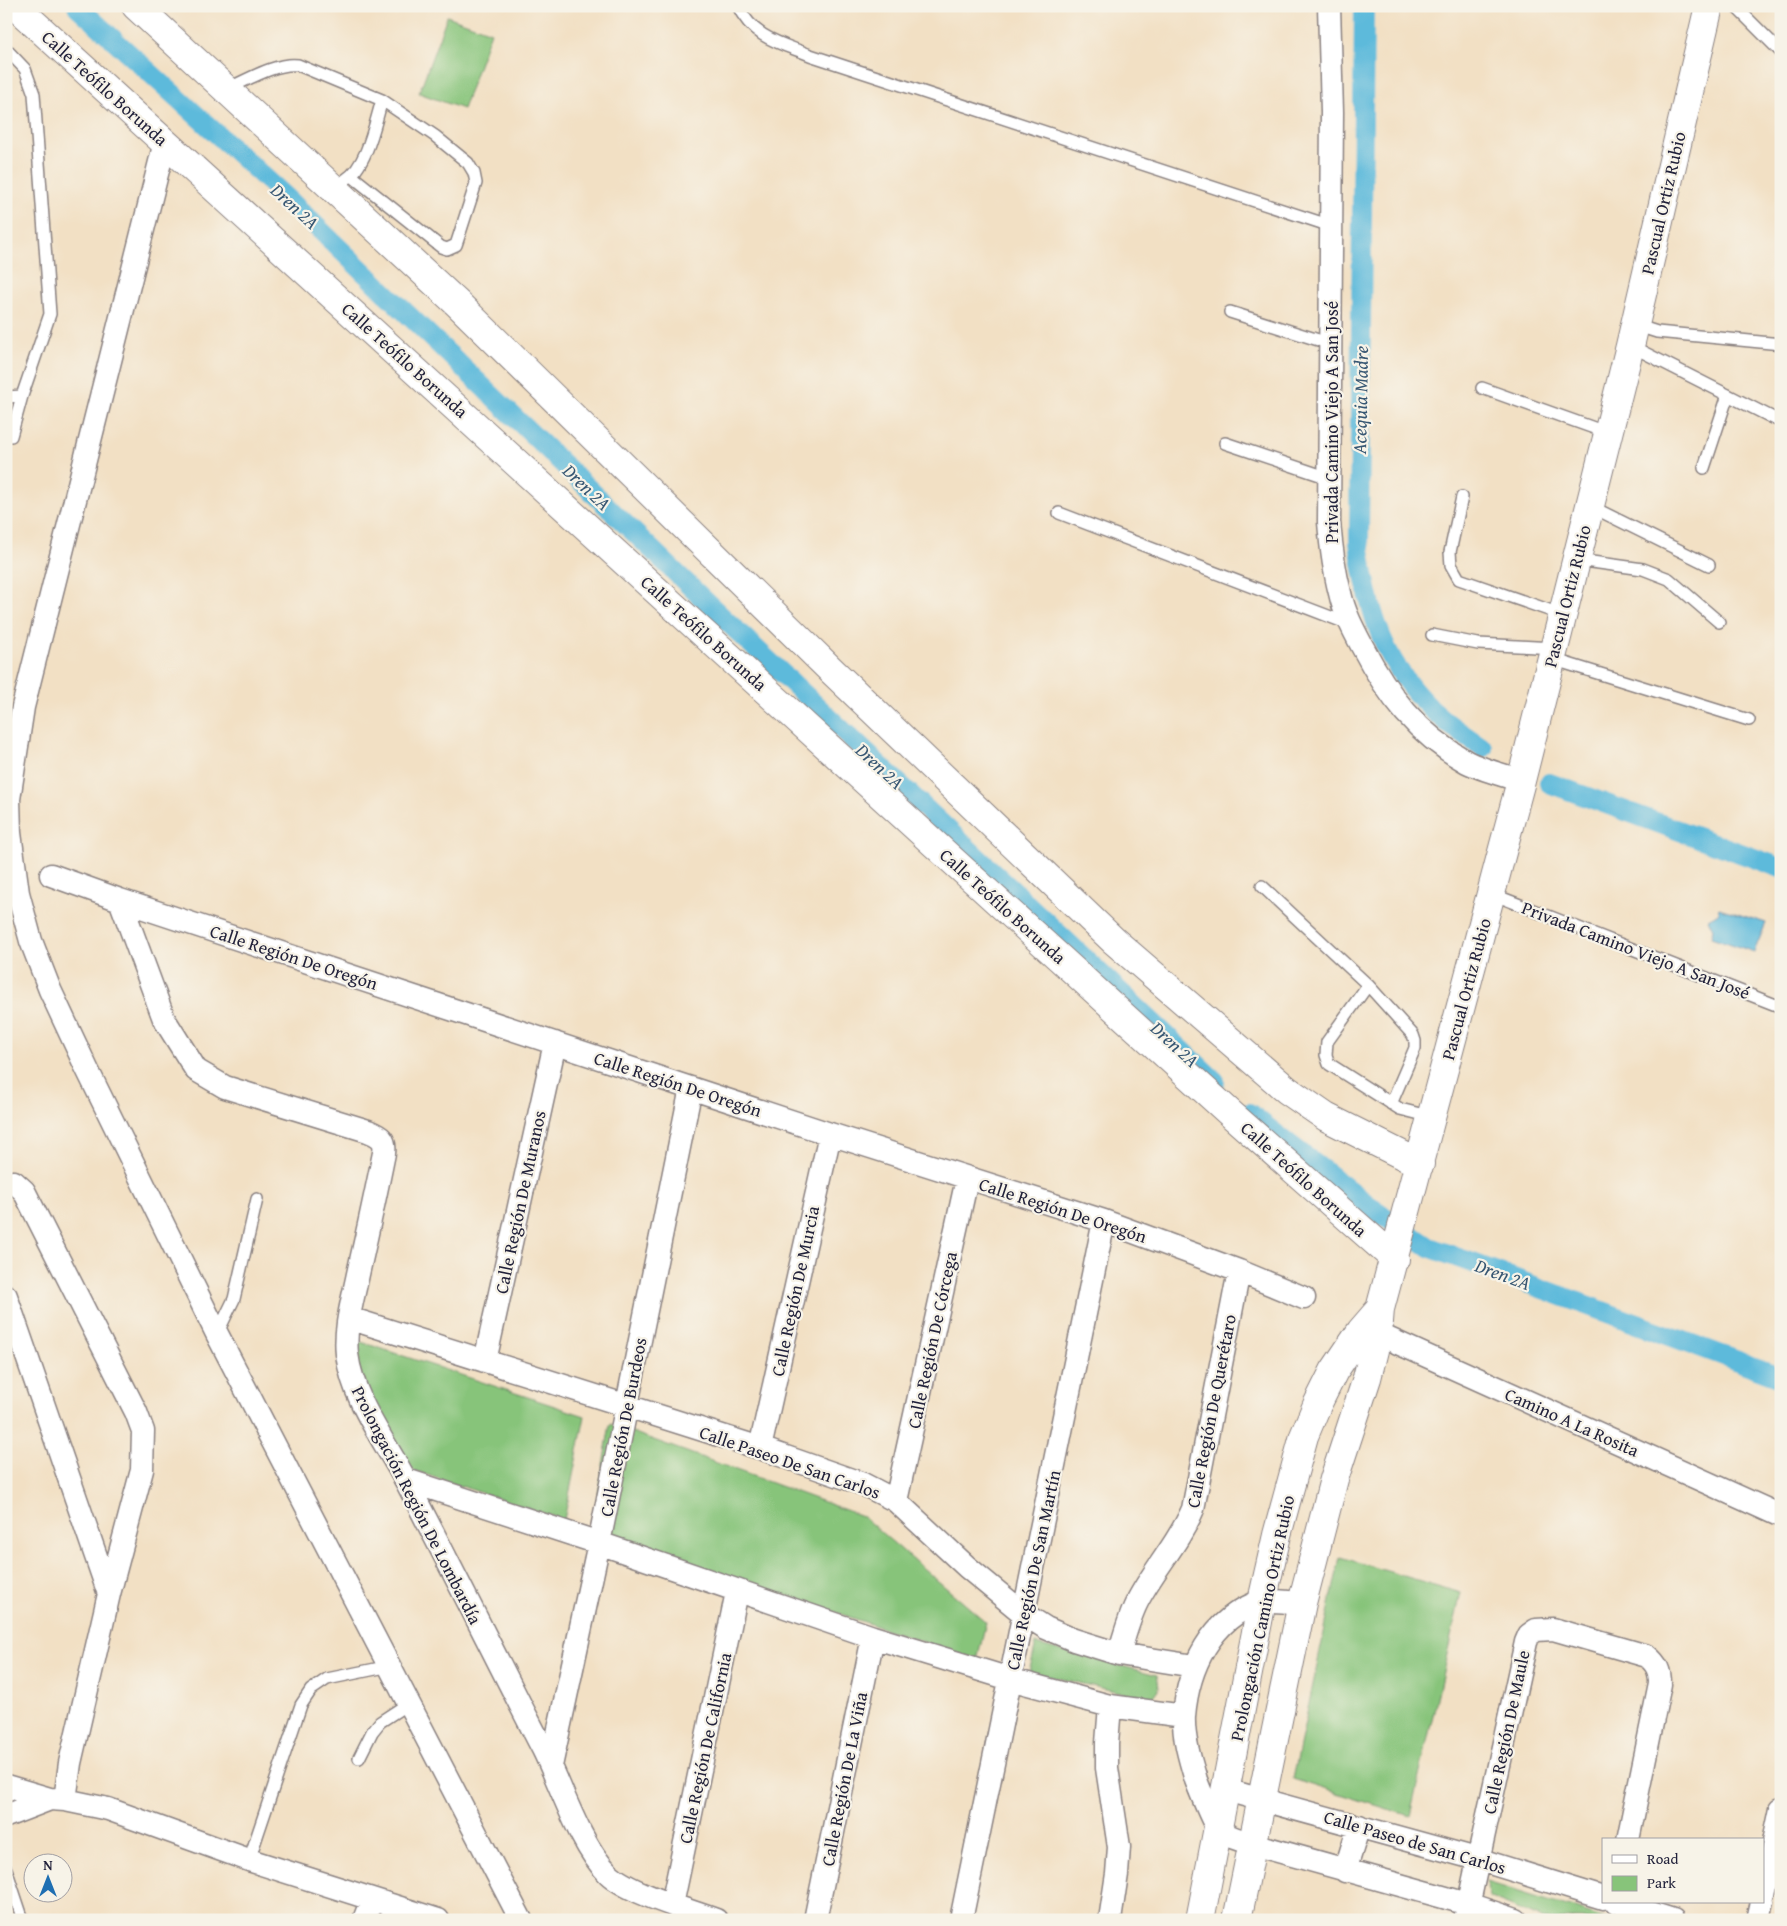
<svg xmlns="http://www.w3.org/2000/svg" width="1787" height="1926" font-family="'Gentium Book Plus',serif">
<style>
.green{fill:#87c47a;stroke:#54735a}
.water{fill:#5dbadb;stroke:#406e8b}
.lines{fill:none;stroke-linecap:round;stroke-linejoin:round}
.canal{stroke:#5dbadb;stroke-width:20}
.service-casing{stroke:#8a8180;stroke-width:14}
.minor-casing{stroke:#8a8180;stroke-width:25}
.tertiary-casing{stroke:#8a8180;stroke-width:30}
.service{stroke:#fff;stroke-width:11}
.minor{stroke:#fff;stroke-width:22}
.tertiary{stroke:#fff;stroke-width:28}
.labels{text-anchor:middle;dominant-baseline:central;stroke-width:4.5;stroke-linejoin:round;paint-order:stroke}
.street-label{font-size:18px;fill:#22223b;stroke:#f7f3e8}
.water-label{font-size:19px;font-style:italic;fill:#375773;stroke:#f7f3e8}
</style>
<rect width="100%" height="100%" fill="#f7f3e8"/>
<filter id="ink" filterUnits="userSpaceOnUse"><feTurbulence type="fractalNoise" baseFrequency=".02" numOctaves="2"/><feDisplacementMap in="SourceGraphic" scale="10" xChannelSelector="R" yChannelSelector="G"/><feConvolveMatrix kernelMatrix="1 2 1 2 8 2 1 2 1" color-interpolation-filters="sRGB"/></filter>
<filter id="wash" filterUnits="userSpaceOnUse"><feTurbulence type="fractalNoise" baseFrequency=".0096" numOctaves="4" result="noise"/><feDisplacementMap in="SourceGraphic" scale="20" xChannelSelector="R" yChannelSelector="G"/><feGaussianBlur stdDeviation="1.12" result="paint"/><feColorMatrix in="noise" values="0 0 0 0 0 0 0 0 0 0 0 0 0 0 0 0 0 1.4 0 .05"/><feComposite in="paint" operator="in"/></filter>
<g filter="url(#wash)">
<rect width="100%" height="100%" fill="#f2e0c4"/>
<path class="green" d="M447,16L491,32L463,109L419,93Z
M346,1337L585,1416L564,1520L394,1464Z
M610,1424L862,1516L986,1622L977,1660L592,1530Z
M1340,1557L1461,1593L1410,1816L1293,1779Z
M1036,1644L1157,1675L1159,1688L1151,1699L1029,1672Z
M1487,1882L1609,1920H1544L1488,1897Z"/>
<path class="water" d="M1719,908L1766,923L1754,952L1711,937L1713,929L1708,919L1717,914Z"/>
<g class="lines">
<path class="canal" d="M77,6L289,200L701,597L1215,1081
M1364,6L1359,542C1368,612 1384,669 1440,717C1453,728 1469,738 1483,748
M1549,783L1781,868
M1249,1113L1375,1210L1429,1247L1781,1377"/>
</g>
</g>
<g filter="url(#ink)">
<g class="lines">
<defs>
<path id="service" d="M738,6C753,38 780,43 810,55L1331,226
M1735,6L1781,52
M6,49L25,69L34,94L50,314L22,396L6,397
M227,89C247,80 277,62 298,65L382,100L435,136L468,163L474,173L476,183L458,239L456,245L447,249L441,247L352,176
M345,180C367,167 375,123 382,100
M1230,312L1331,344
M1635,325L1657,332L1781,344
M1631,346L1781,422
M1482,388L1608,433
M6,436H11L22,396
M1225,443L1329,478
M1704,468L1728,395
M1462,497L1450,552L1451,565L1459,579L1563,615
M1590,506L1709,565
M1059,513L1349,624
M1577,560L1643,569L1669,579L1719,622
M1432,635L1478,644L1554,648
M1552,659L1749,720
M1262,886L1368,985L1413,1035L1415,1041V1048L1391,1104
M1492,894L1781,1007
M1368,985L1327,1042L1326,1055L1329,1064L1400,1109L1432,1117
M217,1334L234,1299L257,1199
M359,1758L372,1732L380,1722L409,1703
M249,1860L301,1705L311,1690L327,1679L390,1666
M6,1869L23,1920"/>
<path id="minor" d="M1329,6L1332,112L1329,522C1331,546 1334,570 1340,593C1344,612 1353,629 1362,646C1388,696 1417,734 1467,762C1483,770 1504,775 1521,781
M165,142L23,707L9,799L10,833L18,893L31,941L50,990L87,1069L217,1334L521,1920
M51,875L120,900L830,1134L1104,1221L1239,1271L1304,1298
M120,900L164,1019L196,1070L225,1087L368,1131C380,1136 386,1139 384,1153C376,1193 367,1234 358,1274C353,1299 344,1328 347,1354C353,1401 385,1441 406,1481C453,1570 497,1660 543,1749C561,1785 580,1846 608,1873C628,1893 689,1910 716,1920
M6,1183L14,1182L24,1191L136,1412L143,1431L142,1470L109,1594L70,1763L65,1800
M6,1296L109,1594
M349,1318L760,1448L863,1484L896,1501L967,1567L1024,1614L1046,1628L1074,1640L1119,1654L1194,1666
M1362,1331L1378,1334L1781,1516
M485,1361L555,1043
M760,1448L830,1134
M406,1480L599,1543L873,1637L1010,1679L1110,1706L1184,1716
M896,1501L967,1179
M1302,1603C1291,1603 1270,1599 1260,1602C1211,1618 1188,1668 1184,1716C1183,1737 1190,1760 1196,1780C1199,1788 1213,1823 1218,1829C1225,1836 1243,1841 1253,1844L1468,1904L1516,1920
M1119,1654C1124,1637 1129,1618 1137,1602C1153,1570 1179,1543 1193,1509L1239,1271
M551,1766L599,1543L691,1088
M6,1786L50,1799L65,1800L108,1809L249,1860L438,1920
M1226,1790L1477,1859L1603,1898
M6,1816L50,1799
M1345,1871L1359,1826
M1763,1894L1781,1809
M1616,1902L1673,1920
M672,1905L737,1592
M364,1920L372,1899
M815,1920L873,1637
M961,1920L1104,1221
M1110,1920L1117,1874L1119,1847L1107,1768V1743L1110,1706
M1465,1920L1526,1642L1529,1635L1536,1630L1553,1629L1647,1656C1657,1664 1660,1671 1660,1684L1628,1840
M1758,1920L1762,1902"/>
<path id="tertiary" d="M15,6L1232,1115L1395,1259
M136,6L458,304L830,669L1113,940L1287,1090L1326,1117L1420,1164
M1200,1920L1262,1601L1277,1535L1304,1436L1317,1405L1334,1371L1361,1331L1380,1309
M1237,1920L1302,1603L1334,1479L1367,1378L1378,1334L1380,1309L1521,781L1630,346L1709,6"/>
</defs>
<use href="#service" class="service-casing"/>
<use href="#minor" class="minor-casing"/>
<use href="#tertiary" class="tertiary-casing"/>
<use href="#service" class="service"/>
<use href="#minor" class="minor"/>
<use href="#tertiary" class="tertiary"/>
</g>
</g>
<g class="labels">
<g class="street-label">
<text transform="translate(105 88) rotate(42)">Calle Teófilo Borunda</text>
<text transform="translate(1663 203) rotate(-77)">Pascual Ortiz Rubio</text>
<text transform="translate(405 360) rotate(42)">Calle Teófilo Borunda</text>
<text transform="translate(1331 422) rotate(-90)">Privada Camino Viejo A San José</text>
<text transform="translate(1567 596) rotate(-76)">Pascual Ortiz Rubio</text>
<text transform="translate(704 633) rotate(42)">Calle Teófilo Borunda</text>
<text transform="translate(1003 906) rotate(42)">Calle Teófilo Borunda</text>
<text transform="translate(1636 950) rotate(21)">Privada Camino Viejo A San José</text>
<text transform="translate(294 957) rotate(18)">Calle Región De Oregón</text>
<text transform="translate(1466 989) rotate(-75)">Pascual Ortiz Rubio</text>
<text transform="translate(678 1084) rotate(18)">Calle Región De Oregón</text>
<text transform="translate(1304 1179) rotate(42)">Calle Teófilo Borunda</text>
<text transform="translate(520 1202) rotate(-78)">Calle Región De Muranos</text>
<text transform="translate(1063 1210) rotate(18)">Calle Región De Oregón</text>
<text transform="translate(795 1291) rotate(-78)">Calle Región De Murcia</text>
<text transform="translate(932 1340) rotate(-78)">Calle Región De Córcega</text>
<text transform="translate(1211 1411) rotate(-79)">Calle Región De Querétaro</text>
<text transform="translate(1572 1422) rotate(24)">Camino A La Rosita</text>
<text transform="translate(623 1427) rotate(-79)">Calle Región De Burdeos</text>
<text transform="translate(790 1462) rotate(19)">Calle Paseo De San Carlos</text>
<text transform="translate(417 1505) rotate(63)">Prolongación Región De Lombardía</text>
<text transform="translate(1033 1570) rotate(-78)">Calle Región De San Martín</text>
<text transform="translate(1262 1618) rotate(-78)">Prolongación Camino Ortiz Rubio</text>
<text transform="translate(1506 1732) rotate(-78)">Calle Región De Maule</text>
<text transform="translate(705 1748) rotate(-78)">Calle Región De California</text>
<text transform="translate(844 1779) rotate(-79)">Calle Región De La Viña</text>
<text transform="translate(1415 1842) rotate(16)">Calle Paseo de San Carlos</text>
</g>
<g class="water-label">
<text transform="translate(295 206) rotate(43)">Dren 2A</text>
<text transform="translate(1360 400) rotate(-89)">Acequia Madre</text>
<text transform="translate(587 487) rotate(44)">Dren 2A</text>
<text transform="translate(880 766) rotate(43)">Dren 2A</text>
<text transform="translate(1175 1044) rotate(43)">Dren 2A</text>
<text transform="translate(1503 1274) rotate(20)">Dren 2A</text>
</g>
</g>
<rect width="1787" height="1926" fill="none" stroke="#f7f3e8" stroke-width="25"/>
<rect x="1602" y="1838" width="162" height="65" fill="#f7f3e8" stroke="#a29fa3"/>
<rect x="1612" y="1855" width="25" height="8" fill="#ffffff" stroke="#a29fa3"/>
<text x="1647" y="1864" font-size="15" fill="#22223b">Road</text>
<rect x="1612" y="1876" width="25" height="15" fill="#87c47a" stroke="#a29fa3"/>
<text x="1647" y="1888" font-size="15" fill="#22223b">Park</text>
<g transform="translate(48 1878)"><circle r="24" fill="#f7f3e8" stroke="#a29fa3"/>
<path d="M0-4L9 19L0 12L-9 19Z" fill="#1f6fb2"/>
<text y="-8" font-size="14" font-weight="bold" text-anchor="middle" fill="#22223b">N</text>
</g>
</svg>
